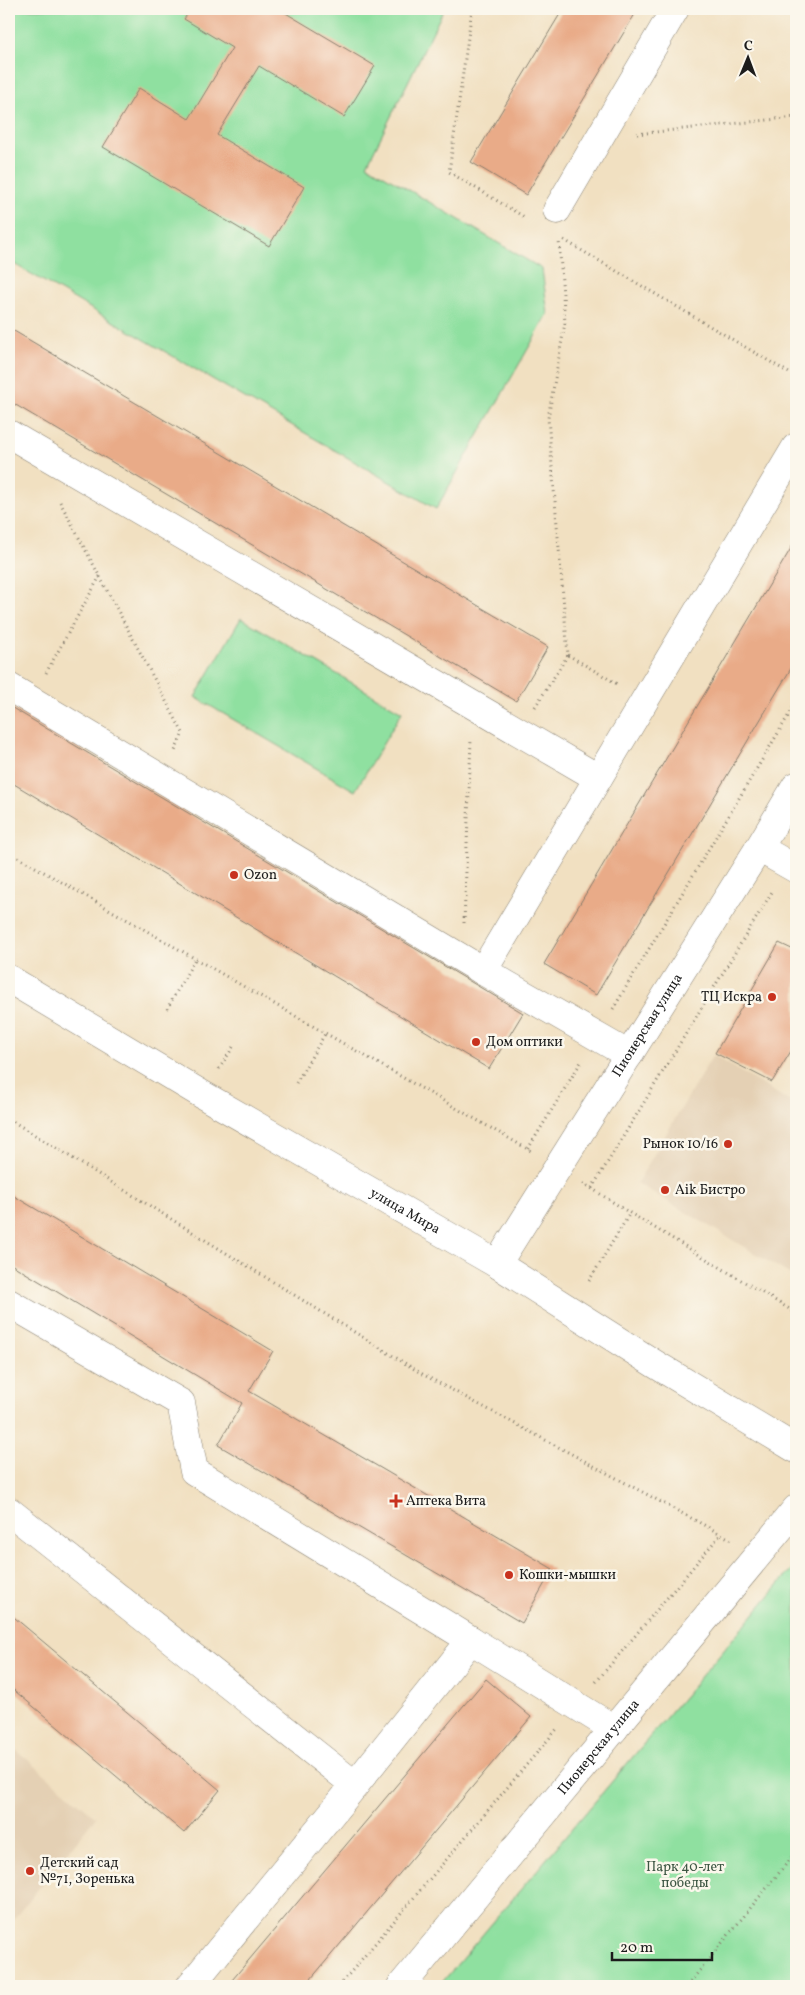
<svg xmlns="http://www.w3.org/2000/svg" width="805" height="1995" font-family="Vollkorn,serif">
<style>
.built{fill:#e4d0b4}
.green{fill:#8fe0a0;stroke:#567e5e}
.building{fill:#e9ab88}
.lines{fill:none;stroke-linecap:round;stroke-linejoin:round}
.minor-casing{stroke:#867e6e;stroke-width:29}
.path{stroke:#867e6e;stroke-width:3;stroke-dasharray:1 4;stroke-linecap:butt}
.minor{stroke:#fff;stroke-width:28}
.poi-dot{fill:#c8321e;stroke:#fbf7ec;stroke-width:2}
.labels{text-anchor:middle;dominant-baseline:central;stroke-width:5;stroke-linejoin:round;paint-order:stroke}
.poi-label{font-size:14px;fill:#1c1c1c;stroke:#fbf7ec;text-anchor:start}
.street-label{font-size:14px;fill:#1c1c1c;stroke:#fbf7ec}
.park-label{font-size:14px;fill:#3e5744;stroke:#fbf7ec}
</style>
<rect width="100%" height="100%" fill="#fbf7ec"/>
<filter id="ink" filterUnits="userSpaceOnUse"><feTurbulence type="fractalNoise" baseFrequency=".02" numOctaves="2"/><feDisplacementMap in="SourceGraphic" scale="10" xChannelSelector="R" yChannelSelector="G"/><feConvolveMatrix kernelMatrix="1 2 1 2 8 2 1 2 1" color-interpolation-filters="sRGB"/></filter>
<filter id="wash" filterUnits="userSpaceOnUse"><feTurbulence type="fractalNoise" baseFrequency=".0096" numOctaves="4" result="noise"/><feDisplacementMap in="SourceGraphic" scale="20" xChannelSelector="R" yChannelSelector="G"/><feGaussianBlur stdDeviation="1.12" result="paint"/><feColorMatrix in="noise" values="0 0 0 0 0 0 0 0 0 0 0 0 0 0 0 0 0 1.4 0 .05"/><feComposite in="paint" operator="in"/></filter>
<g filter="url(#wash)">
<rect width="100%" height="100%" fill="#f1e0c1"/>
<path class="built" d="M713,1055L796,1105V1278L637,1183Z
M9,1744L96,1817L9,1925Z"/>
<path class="green" d="M9,9H444L367,165L542,269L548,314L436,509L9,261Z
M241,618L402,712L355,791L195,697Z
M796,1564V1986H439Z"/>
<g id="blocks">
<path class="building" d="M191,9H279L375,66L344,117L259,66L217,135L304,187L269,246L103,147L139,88L189,119L232,48L184,19Z
M563,9H638L526,195L471,162Z
M9,328L548,647L516,701L9,401Z
M796,540V660L596,995L544,964Z
M9,706L523,1013L489,1069L9,781Z
M779,943L796,951V1043L772,1082L715,1053Z
M9,1193L273,1351L249,1391L553,1569L522,1623L218,1445L242,1403L9,1263Z
M9,1613L220,1790L184,1833L9,1686Z
M486,1679L531,1717L305,1986H227Z"/>
</g>
</g>
<g filter="url(#ink)">
<use href="#blocks" fill-opacity="0" stroke="#867e6e" stroke-width="1"/>
<g class="lines">
<defs>
<g id="minor">
<path d="M557,210L675,9"/>
<path d="M9,434L598,778"/>
<path d="M9,687L483,971L796,447"/>
<path d="M759,848L796,869"/>
<path d="M483,971L629,1055"/>
<path id="s1" d="M9,979L203,1095L497,1264L655,1364L796,1449"/>
<path id="s2" d="M497,1264L759,848L796,786"/>
<path d="M9,1303L181,1403L194,1471L471,1640"/>
<path d="M9,1511L355,1785L190,1986"/>
<path d="M355,1785L471,1640L614,1729"/>
<path id="s3" d="M401,1986L796,1509"/>
</g>
</defs>
<use href="#minor" class="minor-casing"/>
<path class="path" d="M472,9L449,172L526,218
M637,134L796,117
M564,240L796,377
M60,502L183,733L175,751
M568,655L619,685
M46,673L100,576
M535,707L568,655L548,418L565,323L559,240
M9,852L531,1151
M464,923L471,740
M167,1009L195,959
M613,1009L796,703
M219,1069L233,1047
M296,1083L325,1034
M9,1119L424,1375L732,1540
M528,1149L581,1062
M583,1183L630,1213L796,1313
M592,1188L772,892
M589,1281L630,1213
M596,1682L721,1534
M339,1986L557,1729
M687,1986L796,1852"/>
<use href="#minor" class="minor"/>
</g>
</g>
<g class="poi-dot">
<circle cx="234" cy="875" r="5"/>
<circle cx="772" cy="997" r="5"/>
<circle cx="476" cy="1042" r="5"/>
<circle cx="728" cy="1144" r="5"/>
<circle cx="665" cy="1190" r="5"/>
<path d="M393.5 1493.5h5v5h5v5h-5v5h-5v-5h-5v-5h5z"/>
<circle cx="509" cy="1575" r="5"/>
<circle cx="30" cy="1871" r="5"/>
</g>
<g class="labels">
<g class="poi-label">
<text x="244" y="875">Ozon</text>
<text x="762" y="997" text-anchor="end">ТЦ Искра</text>
<text x="486" y="1042">Дом оптики</text>
<text x="718" y="1144" text-anchor="end">Рынок 10/16</text>
<text x="675" y="1190">Aik Бистро</text>
<text x="406" y="1501">Аптека Вита</text>
<text x="519" y="1575">Кошки-мышки</text>
<text x="40" y="1863">Детский сад<tspan x="40" dy="16">№71, Зоренька</tspan></text>
</g>
<g class="street-label">
<text stroke="none"><textPath href="#s2" startOffset="282">Пионерская улица</textPath></text>
<text stroke="none"><textPath href="#s1" startOffset="459">улица Мира</textPath></text>
<text stroke="none"><textPath href="#s3" startOffset="310">Пионерская улица</textPath></text>
</g>
<g class="park-label">
<text x="685" y="1867">Парк 40-лет<tspan x="685" dy="16">победы</tspan></text>
</g>
</g>
<rect width="805" height="1995" fill="none" stroke="#fbf7ec" stroke-width="30"/>
<g transform="translate(748 58) rotate(1)" stroke="#fbf7ec" stroke-width="4" paint-order="stroke">
<path d="M0-4L9 19L0 12L-9 19Z" fill="#1c1c1c"/>
<text y="-8" font-size="14" font-weight="bold" text-anchor="middle" fill="#1c1c1c">С</text>
</g>
<path d="M612 1952v8h100v-8" fill="none" stroke="#1c1c1c" stroke-width="2.5"/>
<text x="620" y="1952" font-size="15" fill="#1c1c1c" stroke="#fbf7ec" stroke-width="4" paint-order="stroke">20 m</text>
</svg>
